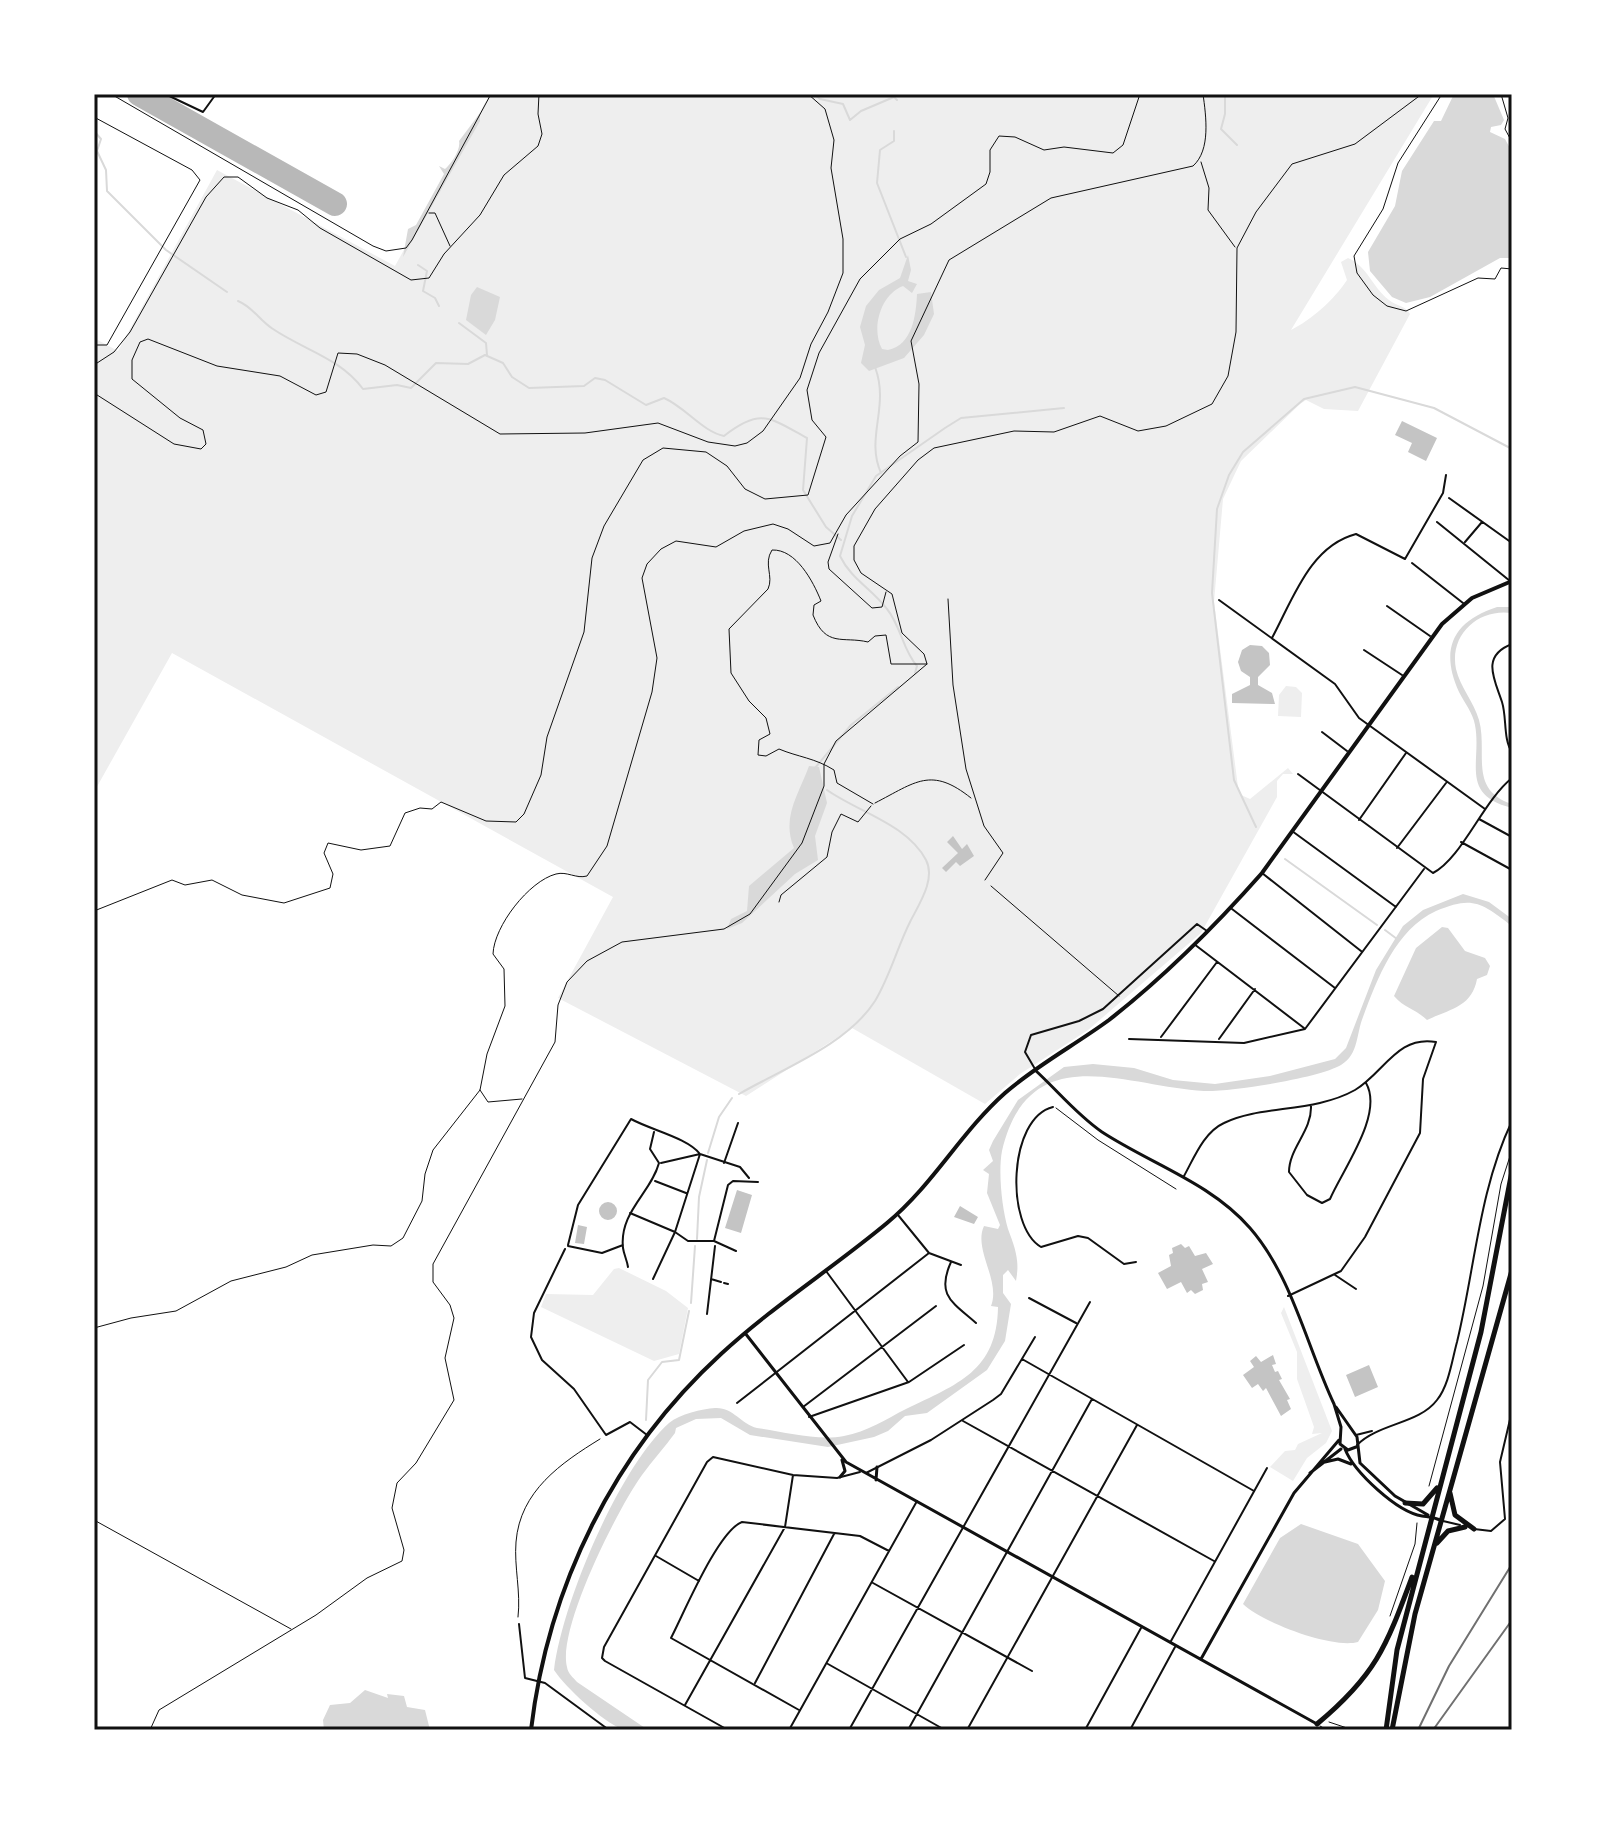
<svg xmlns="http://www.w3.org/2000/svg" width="1606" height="1824" font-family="'Sofia Sans Condensed',sans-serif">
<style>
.green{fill:#eee}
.water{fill:#d9d9d9}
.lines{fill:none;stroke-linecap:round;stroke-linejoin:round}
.stream{stroke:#d9d9d9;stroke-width:2}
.runway{stroke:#b8b8b8;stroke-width:24}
.building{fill:#c4c4c4}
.path{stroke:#111;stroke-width:1}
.service{stroke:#111;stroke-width:1}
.pedestrian{stroke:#111;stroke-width:2}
.minor{stroke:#111;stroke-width:2}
.tertiary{stroke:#111;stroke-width:3}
.primary{stroke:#111;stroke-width:4}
.trunk{stroke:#111;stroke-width:5}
.rail{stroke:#707070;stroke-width:2}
.neatline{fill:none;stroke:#111;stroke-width:3}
</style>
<rect width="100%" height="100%" fill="#fff"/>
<path class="green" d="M490,94H1434L1291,330C1311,320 1334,300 1347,280L1341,262L1348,258C1368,267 1372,287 1389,300C1396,306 1405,305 1410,314L1358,411L1324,409L1306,400L1300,404L1241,461L1223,499L1214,602L1238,787L1241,795L1250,799L1288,768L1293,774H1283L1277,781V797L1201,933L1088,1030L1020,1074L985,1104L852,1028L746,1096L558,998L613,897L172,653L94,792V338L118,351L217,170L395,266Z
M1286,686L1296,687L1302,693L1301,717L1278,716L1279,695Z
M619,1268L666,1291L688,1308L679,1354L654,1361L541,1307L546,1294L593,1295L614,1269Z
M1284,1307L1332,1431L1326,1443L1307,1458L1293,1481L1270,1467L1285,1451L1295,1450L1298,1444L1322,1433L1312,1434L1314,1427L1297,1379V1352L1281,1313Z"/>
<path class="water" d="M1454,94H1493L1504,120L1501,125L1491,127L1490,132L1505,139L1512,152V258H1500L1430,297L1406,303L1392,297L1370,271L1368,252L1395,206L1402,171L1434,121H1441Z
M480,113V121L403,257L408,229L416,225L444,174L439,166L445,169C451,164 461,150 459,141Z
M908,255L911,270L908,281L917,284L912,293L903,286C880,295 871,329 882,349L888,350C913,345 916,314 917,294L931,292L934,314L924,335L904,358L869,371L861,363L865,345L860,327L866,306L879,290L900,278Z
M477,287L500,297L495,320L486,335L466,320L471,295Z
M1497,607H1512V613C1479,608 1449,634 1456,669C1460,687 1474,702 1479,720C1488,752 1468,790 1512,804V808C1459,795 1482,762 1475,725C1473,713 1464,702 1459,692C1439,648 1454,621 1497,607Z
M809,766L819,767L827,803L815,836L818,860L795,874L742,923L727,929L731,919L747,911L749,886L794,848C781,817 799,794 809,766Z
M1463,894L1489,902L1512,919V926C1482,903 1473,895 1436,911C1396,929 1377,979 1363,1017C1356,1034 1359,1054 1341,1065C1319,1078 1231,1092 1204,1091C1126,1087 1029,1036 1002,1151C998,1172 1002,1209 1008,1229C1015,1248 1020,1260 1016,1281L1008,1270L1003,1275V1293L1011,1304L1005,1341L987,1370L927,1413L905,1416L888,1431L874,1437L828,1447L750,1435L721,1418L696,1419L676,1428L675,1433C665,1447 652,1461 642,1475C618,1508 557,1629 567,1667C568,1674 573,1677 577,1682L648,1730C640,1730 629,1732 622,1729C602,1721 566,1688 554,1670C562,1603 619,1468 669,1423C680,1414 702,1409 715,1408C733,1407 741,1424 757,1428C784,1432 817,1441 844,1436C867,1432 886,1419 906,1409C958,1384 997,1371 998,1307L991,1306C1001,1281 973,1249 984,1226L998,1229L1000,1225L987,1193L989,1174L983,1170L993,1161L989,1150L993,1141L1018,1100L1064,1067L1093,1064L1134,1068L1173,1080L1215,1084L1270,1076L1335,1059L1346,1048L1376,970L1403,926L1423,910Z
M1442,927L1448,928L1465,951L1485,958L1490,966L1487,975L1477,979C1472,1007 1450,1009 1427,1020C1416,1009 1404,1008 1394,996L1416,948Z
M1301,1524L1358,1544L1385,1581L1378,1610L1358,1642C1332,1649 1263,1623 1243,1604L1280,1538Z
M365,1690L388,1698L387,1694L404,1696L407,1707L425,1710L430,1730H324L323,1720L330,1705L350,1703Z"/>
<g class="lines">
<path class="stream" d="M814,94L820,99L843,104L850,120L861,111L894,97L897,100
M1225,94V114L1221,129L1237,145
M94,131L101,139L97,151L106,170L107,191L166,250L227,292
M894,131V141L880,150L877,183L906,257
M418,265L427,271L423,291L435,298L439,306
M238,301C253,307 260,321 273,329C304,350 340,358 363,389L397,385L411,388L436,363L468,364L485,355L503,363L512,377L529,388L584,386L595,378L605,380L646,405L664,398C685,407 703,432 724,436C761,407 770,418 807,438L803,490L826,527L841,540
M459,323L486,343L487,355
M875,367C890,407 865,437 881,473
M915,673L917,666C903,651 901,626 887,609C872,589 851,579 840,556L852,516L876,476L945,428L961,418L1064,408
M815,768L851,725L898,687
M1256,827L1234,780L1212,593L1217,509L1229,475L1243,452L1304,399L1355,387L1434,408L1512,449
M1285,859L1377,925
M1385,930L1397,939
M739,1094C782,1069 847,1045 875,1001C890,976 897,948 910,922C919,904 936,879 926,860C907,824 858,812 827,790
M708,1153L719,1117L732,1098
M697,1239L699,1197L707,1160
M691,1303L695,1246
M646,1420L648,1380L662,1362L679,1360L689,1311"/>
<path class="runway" d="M139,94L335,204"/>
</g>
<path class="building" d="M1402,421L1437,438L1426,461L1408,452L1412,443L1395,435Z
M1250,645L1262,646L1269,653L1270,665L1258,677V685L1272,693L1275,704L1232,703V694L1250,685V677L1241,671L1238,662L1242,650Z
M953,836L962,849L967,844L974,856L960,866L956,862L946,872L942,868L958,853L947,842Z
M737,1190L752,1195L741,1233L725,1228Z
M599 1211a9 9 0 1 1 18 0a9 9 0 1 1-18 0Z
M960,1206L978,1217L974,1224L954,1217Z
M578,1225L587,1227L584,1244L575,1243Z
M1181,1244L1185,1248L1189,1246L1195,1256L1206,1253L1213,1264L1202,1269L1208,1282L1202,1284L1203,1290L1195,1294L1191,1290L1187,1293L1181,1282L1167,1289L1158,1273L1171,1266L1169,1255L1173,1253L1172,1248Z
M1273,1355L1276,1364L1272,1365L1275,1372L1278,1371L1282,1379L1279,1380L1290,1399L1287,1400L1291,1409L1281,1416L1266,1388L1263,1391L1258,1384L1252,1388L1243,1375L1254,1367L1250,1361L1256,1356L1261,1362Z
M1369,1365L1378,1387L1355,1397L1346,1375Z"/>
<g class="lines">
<path class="path" d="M111,94L373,246L386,251L406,248L412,240L491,94
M1442,94L1398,163L1383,209L1354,256L1357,273L1373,295L1387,306L1406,311L1478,278L1495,279L1501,268L1512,269
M1501,94L1508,118L1505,129L1512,142
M94,117L192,170L200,180L107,345H94
M1201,162L1209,188L1208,210L1235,247
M429,213H435L450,246
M94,365L114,352L130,332L206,197L224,177H238L267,198L298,210L320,228L411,280L429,278L444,254L480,215L504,175L538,146L542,134L538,114L539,94
M94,393L174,444L201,449L206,444L203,430L180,418L132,379V360L140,342L148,339L217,366L280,376L316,395L326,392L338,353L357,354L385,365L500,434L585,433L658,423L708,442L735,446L747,443L763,431L800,378L811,344L828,312L843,273V239L831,168L834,140L825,109L808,94
M838,534L828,562L829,569L872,608L882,607L886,592
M948,599L953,685L966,769L984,826L1003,853L985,880
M875,803C916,782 931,766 971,798
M873,804L837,783L834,770C815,758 798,757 779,749L766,756L758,755L759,740L770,734L766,718L749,701L731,673L729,629L768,589C774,576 763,564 772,550C796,549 813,581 821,601L814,605L813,615C826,648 843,636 868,642L875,636L886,635L891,664H927
M779,902L781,895L827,857L832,832L841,814L858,822L871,806
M94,911L172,880L185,885L212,880L242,895L284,903L330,888L333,874L324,853L328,843L361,850L390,846L405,813L420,808L432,809L441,802L486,821L516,822L524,814L541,775L547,737L584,632L592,558L604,526L643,460L663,448L706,452L727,466L745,489L765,499L808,495L826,437L812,420L807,390L819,353L860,279L900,239L931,224L986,184L990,172V150L999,136L1015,137L1044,150L1064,147L1113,153L1123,145L1140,94
M480,1090L488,1102L522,1099
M94,1328L131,1318L176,1311L231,1281L286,1267L312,1255L373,1245L391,1246L403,1238L422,1201L425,1174L433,1150L480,1090L487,1054L505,1006L504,969L493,954C494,926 529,881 556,874C567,871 576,879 587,876L607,846L652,692L657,658L642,578L647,564L661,549L676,541L716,547L744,531L773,524L788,529L814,546L830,543L846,515L900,456L918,442L919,384L911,341L949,260L1051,198L1193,166C1211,150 1206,116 1203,94
M1429,1486L1483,1286L1501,1184L1512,1150
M94,1520L291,1629
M1390,1616L1415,1544L1417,1523
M518,1617C521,1592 514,1567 516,1542C520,1491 561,1463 600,1439
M1329,1722L1353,1730
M150,1730L159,1710L316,1615L367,1578L402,1561L404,1550L392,1508L397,1483L416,1463L454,1400L445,1358L454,1318L450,1305L433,1282V1264L555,1042L558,1005L567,982L587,961L622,942L724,929L750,914L802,843L824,786V764L836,741L927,664L924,654L902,633L892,594L861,573L854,560V546L875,509L918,460L934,448L1014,431L1054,432L1100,416L1138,431L1166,426L1212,404L1228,376L1236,332L1237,248L1256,212L1292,164L1355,144L1422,94"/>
<path class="service" d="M991,886L1119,996
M1056,1108L1098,1140L1176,1189
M1320,1726L1327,1730"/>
<path class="pedestrian" d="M661,1163L700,1154L740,1167L749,1178
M724,1163L738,1123
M655,1181L686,1193
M630,1213L675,1232L688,1241H713
M568,1245L578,1205L631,1119C651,1130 688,1138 700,1154L675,1232L653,1279
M568,1246L602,1253L623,1245
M736,1251L714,1241L728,1185L733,1181L758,1182
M628,1267C627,1260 624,1255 623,1248C619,1212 651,1193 659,1163L650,1149L654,1132
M711,1279L721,1282
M724,1283L728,1284
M707,1314L715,1246"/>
<path class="minor" d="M165,94L203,112L216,94
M1449,498L1512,543
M1437,522L1510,581
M1465,542L1482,522
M1412,563L1463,603
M1219,600L1335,684L1359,718L1485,809
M1387,606L1430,636
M1272,638C1293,599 1310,546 1356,534L1405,559L1443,493L1446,475
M1512,644C1480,656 1495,680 1502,702C1507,718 1503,739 1512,752
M1364,650L1402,675
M1322,732L1347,751
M1298,774L1433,873C1462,858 1483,801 1512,778
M1479,819L1512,837
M1359,820L1406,753
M1292,831L1396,907
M1461,842L1512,870
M1397,848L1446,783
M1262,873L1361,951
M1232,909L1335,988
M1194,944L1304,1028
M1161,1037L1217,962
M1129,1039L1244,1043L1305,1029L1424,869
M1219,1039L1255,989
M1035,1069L1025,1052L1031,1035L1079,1021L1103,1009L1197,924L1207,931
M1311,1106C1312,1131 1289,1148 1289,1172L1307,1195L1322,1203L1330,1199C1343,1169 1384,1114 1366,1083
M1053,1107C1008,1118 1005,1226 1041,1247L1078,1236L1088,1238L1124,1264L1136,1262
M1184,1176C1194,1158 1204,1132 1224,1123C1260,1105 1314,1113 1355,1090C1384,1073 1397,1035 1436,1042L1423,1079L1420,1133L1365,1237L1341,1271L1288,1296
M898,1215L929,1253L961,1265
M565,1249L534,1313L531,1337L542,1360L574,1389L606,1435L630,1422L647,1435
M951,1262C936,1295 952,1302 976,1323
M826,1271L908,1382
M1335,1275L1356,1289
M1029,1298L1076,1323
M1022,1359L1254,1491
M737,1403L929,1253
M803,1407L936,1306
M809,1417L909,1382L964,1345
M963,1421L1214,1561
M1356,1435L1372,1431
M1357,1445C1379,1423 1419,1424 1437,1400C1449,1385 1452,1360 1457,1342C1475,1268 1479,1190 1512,1121
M866,1473L931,1440L993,1400L1001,1394L1035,1337
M1443,1521L1460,1525
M1474,1529L1491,1531L1505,1519L1500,1462L1512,1411
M656,1556L699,1581
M873,1583L1032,1671
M519,1624L525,1678L545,1683L609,1730
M1171,1641L1267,1468
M828,1664L945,1730
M755,1683L834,1534
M685,1705L785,1527L793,1475
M799,1710L671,1638C684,1613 718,1531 742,1522L860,1536L889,1551
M728,1730L605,1661L602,1658L604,1647L707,1462L713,1457L793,1475L837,1478L860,1472
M789,1730L917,1501
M849,1730L1090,1302
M908,1730L1092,1399
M967,1730L1137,1425
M1085,1730L1141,1628
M1130,1730L1175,1647"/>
<path class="tertiary" d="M1035,1070C1058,1091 1076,1114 1102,1132C1151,1164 1211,1183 1250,1228C1292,1276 1307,1347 1334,1404L1341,1427L1340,1444L1348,1450L1356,1447
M745,1333L846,1462L1317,1724
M1336,1407L1357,1437L1360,1463L1395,1496L1428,1515
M1345,1449C1354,1472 1397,1512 1422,1516C1428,1517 1433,1517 1440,1520
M1325,1462L1338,1459L1351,1464
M1310,1473L1341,1449
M840,1477L845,1471L842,1460
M876,1480L877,1467
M1201,1659L1294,1493L1339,1440"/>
<path class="primary" d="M531,1730C548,1586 614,1452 721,1354C773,1306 833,1268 887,1223C933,1185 961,1132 1005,1093C1037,1065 1075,1045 1109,1020C1164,977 1216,925 1262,873L1442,624L1472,598L1512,581"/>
<path class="trunk" d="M1450,1493L1455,1515L1474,1529
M1405,1503L1423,1504L1437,1488
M1437,1543L1448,1531L1465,1527
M1317,1724C1376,1675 1386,1647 1412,1577
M1386,1730L1397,1650L1481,1332L1512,1171
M1392,1730L1415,1614L1512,1270"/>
<path class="rail" d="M1418,1730L1449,1666L1512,1564
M1433,1730L1512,1620"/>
</g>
<rect width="1606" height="1824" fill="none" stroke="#ffffff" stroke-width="192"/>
<rect x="96" y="96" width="1414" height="1632" class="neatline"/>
</svg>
